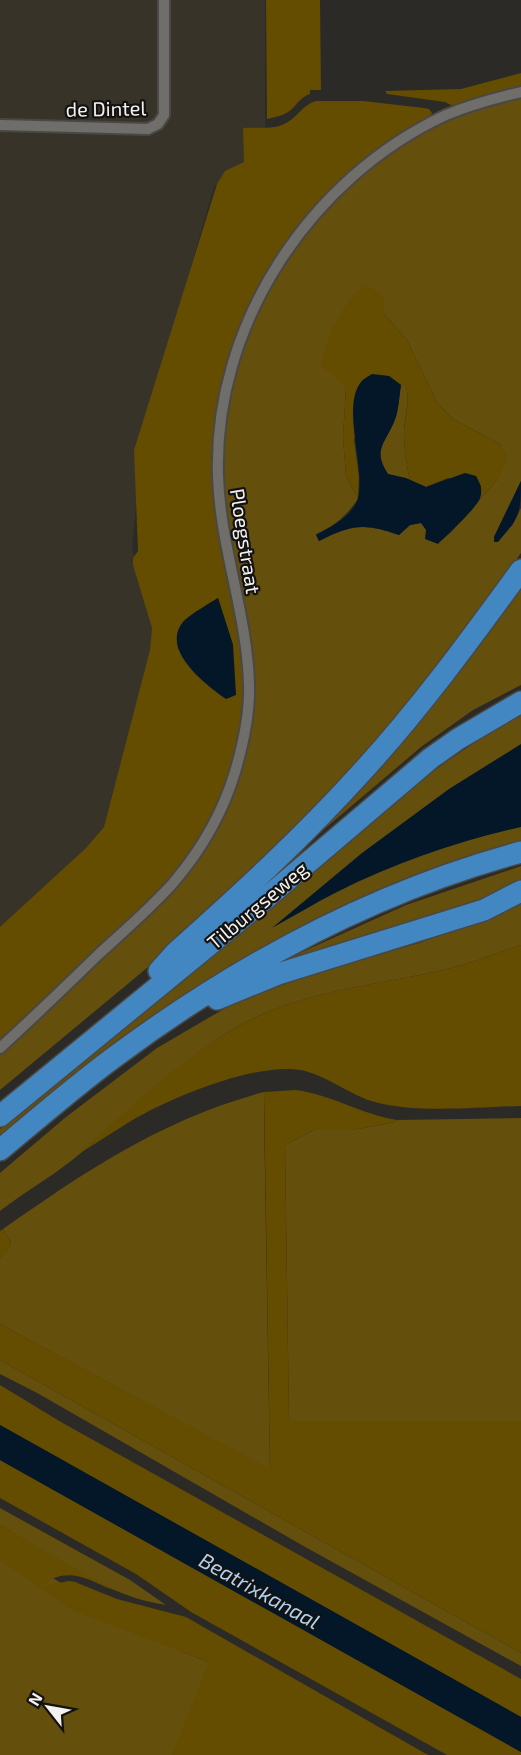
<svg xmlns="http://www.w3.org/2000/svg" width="521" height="1755" font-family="'Exo 2',sans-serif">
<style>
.built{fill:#373329}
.green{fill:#654f0d;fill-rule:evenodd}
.forest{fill:#644c00;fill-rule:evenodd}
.water{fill:#031729}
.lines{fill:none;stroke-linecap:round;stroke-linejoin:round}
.street-casing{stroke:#4a4845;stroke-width:14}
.highway-casing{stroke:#4a4845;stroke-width:24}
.street{stroke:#706e6a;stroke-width:10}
.highway{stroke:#4287c1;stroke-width:21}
.labels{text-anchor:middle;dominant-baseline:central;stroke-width:4.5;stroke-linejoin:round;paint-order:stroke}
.street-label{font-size:20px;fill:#f4f2f0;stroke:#131210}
.water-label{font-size:21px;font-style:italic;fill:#b0d1f1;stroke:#131210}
</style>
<rect width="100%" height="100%" fill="#2b2a26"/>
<path class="built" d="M0,0H265V134L244,169L214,187L143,434L132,548L157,635L118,829L0,932Z"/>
<path class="green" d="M521,96V481L494,537L512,526L521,508V553L422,690L322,804L171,948L0,1090V1051L176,885L251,710L224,519L222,445L234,371L247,334L272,279L322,211L378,162L429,128L460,114ZM383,313L407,340L438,404L453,419L502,445L497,480L451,532L438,543L421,523L410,525L399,535C365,523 352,524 319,541L316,534C335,526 346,516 358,499L346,476L343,438L346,386Z
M405,383C411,400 405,414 404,431C404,448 406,464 410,480L388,474C373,450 384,444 394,422C399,411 399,396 401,385Z
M521,588V685L473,710L421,747L269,876L421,714Z
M521,715V843L350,904L0,1141V1129C93,1052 186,974 278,896C355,832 433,763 521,715Z
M521,866V881L498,897L265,974L302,952L406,905Z
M521,903V945C497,953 472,963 447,969C388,983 327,988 270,1011C194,1041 135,1111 71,1161C48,1179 23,1193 0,1211V1173L66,1117L157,1048L234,1003L315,973L419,943L496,915Z
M264,1092V1115L270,1470L0,1324V1258L7,1251L11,1242L3,1229C87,1170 163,1119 264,1092Z
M521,1118V1421H289L285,1145L314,1130H352L395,1122L397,1120Z
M0,1360L521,1653V1666L307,1548L39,1394L0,1374Z
M0,1508L130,1580L166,1605C107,1597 51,1555 0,1525Z
M0,1548L180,1651L209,1662L208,1666L363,1755H0Z"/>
<path class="forest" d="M266,0H320L321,90H310V94C301,97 297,104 291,110C283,116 276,117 267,119Z
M521,73V89L453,106L445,102L387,94L385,91L461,89Z
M317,101H363L424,108L429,109L432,113L425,122C401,141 376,160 351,179C340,188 327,196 317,206C301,220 288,240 277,258C226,334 206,429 216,520C218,536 222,552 225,568C229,588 234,607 238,627C247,686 244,744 221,799C195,864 143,908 93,954C62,982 32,1012 0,1039V927L86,848L104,827L150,650L152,628L133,565V558L138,551L134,450L217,184L225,171L244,162L243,128C256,127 275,130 286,123C298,117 304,103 317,101ZM218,598L233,645L178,649C173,619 196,613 218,598Z
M363,285L367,289L371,287L384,298L383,313L407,340L438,404L453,419L502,445L508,457L497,480L480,499L481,485L448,478L426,487L410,480C406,464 404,448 404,431C405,415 411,400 405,384L401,385L389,376L354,439L359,477L358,499L346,476L343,438L346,386L320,365L332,327L350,299Z
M521,945V1106C475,1107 414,1114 371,1101C344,1092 320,1070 291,1069C245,1067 170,1098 131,1121C113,1132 95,1144 77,1155C133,1106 201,1038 270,1011C326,988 388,983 447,969C472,963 497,953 521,945Z
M296,1090C332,1095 361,1114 397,1120L395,1122L352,1130H314L285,1145L289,1421H521V1653L0,1360V1324L270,1469L264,1092Z
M3,1229L11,1242L7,1252L0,1258V1231Z
M0,1385L61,1422L521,1679V1717L0,1425Z
M0,1460L521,1752V1755H447L191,1612L136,1574L0,1498Z
M0,1525L112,1590C85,1578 67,1566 41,1586L69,1581L75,1582L117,1599L186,1617L428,1755H172L209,1662L72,1610L0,1560Z"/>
<path class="water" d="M372,374L389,376L401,385C399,396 399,411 394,422C385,444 372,450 388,474L406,478L426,487L465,473L476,476C480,483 483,490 480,498C476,509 447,535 438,544L425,539L426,530L421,523L410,525L399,535C365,523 352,524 319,541L316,535C331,527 353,516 358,498C366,469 341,407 361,382C363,379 369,376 372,374Z
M521,481C521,514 519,518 498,542H494V537Z
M218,598L233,645L236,695L226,699C206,685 160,650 183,622C188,616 210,603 218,598Z
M521,744V827C459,841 394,863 337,892C315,903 294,916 272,928L362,853L449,789Z
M0,1425L521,1717V1752L0,1460Z"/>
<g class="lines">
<defs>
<path id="street" d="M0,125L148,129L158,124L164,115V0
M0,1048C34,1017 67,985 100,953C125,930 152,907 174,882C201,850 223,812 235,772C243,745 250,712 249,684C247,613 220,546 218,476C213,325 310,178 446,115C470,105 496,98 521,92"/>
<path id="highway" d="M159,971L176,952C240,895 303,837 360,774C419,710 470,640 521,570
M217,999L278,974L484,910L521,891
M0,1116L258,905L431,758L458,739L521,702
M0,1150C37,1119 74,1087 113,1058C235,967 373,892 521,852"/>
</defs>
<use href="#street" class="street-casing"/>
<use href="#highway" class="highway-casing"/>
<use href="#street" class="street"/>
<use href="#highway" class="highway"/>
</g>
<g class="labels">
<g class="street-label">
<text transform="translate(106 108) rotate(-1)">de Dintel</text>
<text transform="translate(246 541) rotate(81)">Ploegstraat</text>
<text transform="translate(257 905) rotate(-40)">Tilburgseweg</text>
</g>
<g class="water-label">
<text transform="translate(260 1590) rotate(29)">Beatrixkanaal</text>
</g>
</g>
<g transform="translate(48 1707) rotate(301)" stroke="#131210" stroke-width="4.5" paint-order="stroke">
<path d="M0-4.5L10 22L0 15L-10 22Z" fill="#f4f2f0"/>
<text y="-9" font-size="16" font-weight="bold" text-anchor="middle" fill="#f4f2f0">N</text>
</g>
</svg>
